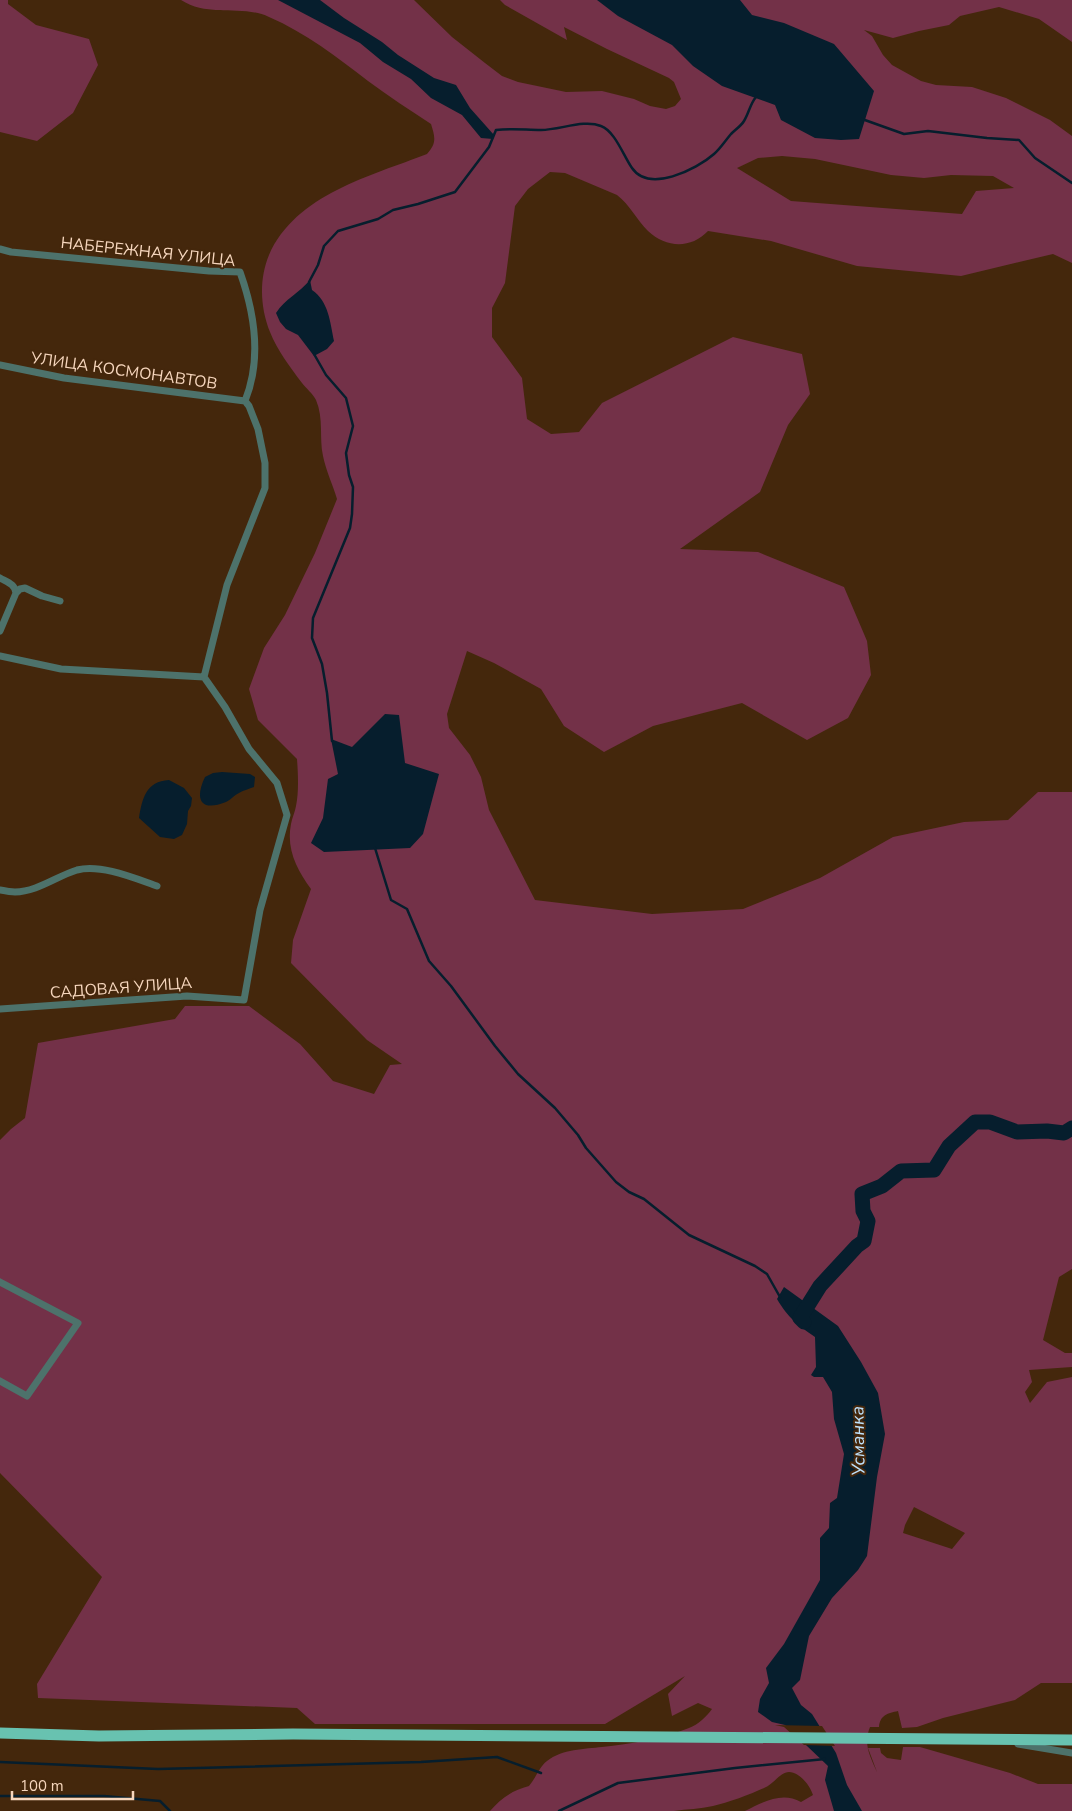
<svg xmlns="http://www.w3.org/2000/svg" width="1072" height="1811" font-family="'Nunito Sans',sans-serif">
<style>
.green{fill:#733148;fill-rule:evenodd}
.water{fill:#061e2d}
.pier{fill:#44270c}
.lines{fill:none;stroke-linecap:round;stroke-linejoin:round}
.stream{stroke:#061e2d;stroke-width:2.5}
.river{stroke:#061e2d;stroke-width:15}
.minor{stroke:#4d726b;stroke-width:7}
.trunk{stroke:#68c2b0;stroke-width:11}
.labels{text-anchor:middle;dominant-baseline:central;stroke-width:4;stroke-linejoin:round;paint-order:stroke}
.street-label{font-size:16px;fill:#f6d6bd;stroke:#44270c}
.water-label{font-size:18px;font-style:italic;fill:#bde2fe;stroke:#44270c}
</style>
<rect width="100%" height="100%" fill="#44270c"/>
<path class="green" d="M0,0H8V4L36,25L89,39L98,65L73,113L37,141L0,132Z
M181,0H414L452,37L485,63L502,76L518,82L566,92L602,91L634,99L650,106L666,109L675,106L681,99L674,82L669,78L607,49L564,27L567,40L505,5L500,0H1072V42L1039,19L999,7L960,16L949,25L919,31L893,38L864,30L872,36L883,55L892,65L921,81L936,85L972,87L1006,98L1050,120L1072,136V263L1053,254L961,276L857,266L771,241L708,231C691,249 666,248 648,231C637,220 630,205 617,195L565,173L550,172L528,189L515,206L505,283L492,308V337L522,378L527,419L551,434L579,432L602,403L733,337L802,354L810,394L788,425L760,492L680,549L758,552L844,587L867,641L871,675L848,718L807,740L742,703L653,726L604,752L564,726L541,689L494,663L467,651L447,714L449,728L470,755L481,777L489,810L535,900L652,914L743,909L820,878L893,837L964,822L1008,820L1038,792H1072V1269L1059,1277L1043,1340L1065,1353H1072V1367L1029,1370L1032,1382L1025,1392L1030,1403L1047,1382L1072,1377V1683H1041L1015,1700L943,1718L917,1727L902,1728L898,1711C888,1713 880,1715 879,1727H870C863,1744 870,1756 877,1772L868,1748H880L881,1753L887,1758L901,1760L903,1747H920L1010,1773L1038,1784H1072V1811H745C763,1802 782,1791 801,1802L813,1795C810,1786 801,1773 789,1772C780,1772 773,1785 764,1788C751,1794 727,1803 713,1806C700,1809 687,1809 674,1811H490C501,1798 513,1790 529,1786C536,1778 539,1767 547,1761C562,1749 585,1749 602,1747C631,1744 662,1739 689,1728C698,1725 707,1716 712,1709L698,1703L672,1716L668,1694L685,1676L605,1724H315L297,1708L38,1698L37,1684L102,1577L0,1473V1140L11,1129L25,1118L38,1043L175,1019L185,1006H249L300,1044L333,1081L374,1094L390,1065L402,1064L367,1040L291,963L293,940L311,889C297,870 286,849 291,824C292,818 295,812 296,806C299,792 298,773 297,759L258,720L249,689L264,648L285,615L315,553L337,499C333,485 326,471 323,456C319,438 324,419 316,400C313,394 306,388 302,383C290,367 277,350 270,332C260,307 259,279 269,255C296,194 371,176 427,154C437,143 435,137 431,124C410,110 388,96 368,81C337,57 306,33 269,17C241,4 209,18 181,0ZM782,156L815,159L891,175L924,178L951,175L993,176L1014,188L976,191L962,214L791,201L737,168L758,158ZM914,1507L965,1533L952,1549L903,1533L905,1525Z"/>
<path class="water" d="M278,0H320L344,18L382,42L398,55L434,78L456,85L470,108L494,135L493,139L481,138L462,115L431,98L411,79L383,62L360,43Z
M597,0H740L752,15L784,23L834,44L874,91L859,139L841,140L815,138L781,120L775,105L722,86L693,66L672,45L618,16Z
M310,280L312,290C329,302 330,322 334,341L327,349L314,356L298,335L286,329L280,322L276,313C285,299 299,293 310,280Z
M385,714L399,715L405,763L439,774L423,834L410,848L324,852L311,843L323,818L328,779L338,774L331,739L352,747Z
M222,772L250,774L255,777L254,787C249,789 244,790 239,793C234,795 231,800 226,802C201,812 194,800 205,777L213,773Z
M169,780L184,788L192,798L191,806L188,811L187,824L182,835L174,839L160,837L139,818C142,799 146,781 169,780Z
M784,1287L838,1326L861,1362L878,1393L885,1434L877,1477L867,1556L858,1570L832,1598L809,1636L800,1680L792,1688L801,1705L812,1714L836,1753L847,1785L862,1811H834L825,1780L828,1766L785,1725L772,1722L758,1712L760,1699L769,1683L766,1668L784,1644L820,1580V1538L829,1528L830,1503L837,1498L844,1454L834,1419L832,1392L823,1377H814L811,1375L816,1367L815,1337C798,1325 788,1318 777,1299Z"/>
<path class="pier" d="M775,1725L822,1726L835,1746L804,1745L784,1727Z"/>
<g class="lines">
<path class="stream" d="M862,119L904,134L928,131L987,138L1019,140L1035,158L1072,183
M309,282L318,265L324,246L338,231L378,219L393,210L418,204L455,192L489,147L496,130C512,128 526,130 541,130C560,130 584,119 601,126C615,131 624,157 632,168C649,193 696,170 714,154C720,149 725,141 731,134C735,130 741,126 744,121C749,113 750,104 756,97
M314,354L326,375L346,398L353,426L346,453L349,475L353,487L352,514L350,528L313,618L312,638L322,664L327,693L332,741
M375,848L391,900L407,909L429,961L451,986L495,1046L518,1074L555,1108L578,1135L586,1148L616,1182L629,1192L644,1199L689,1235L755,1266L767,1274L780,1297
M0,1762L158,1769L421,1762L497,1757L541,1773
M0,1796H104L160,1801L170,1811
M559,1811L618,1783L735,1768L825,1759"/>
<path class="river" d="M804,1322L800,1318L820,1286L857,1246L864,1241L868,1221L863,1211L862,1194L882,1186L901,1171L934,1170L949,1146L975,1122H990L1017,1132L1047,1131L1064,1133L1072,1128"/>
<path class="minor" d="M0,249L11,252L209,271L240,272C255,314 262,359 245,401
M0,365L64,378L245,401
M0,578C7,582 15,584 16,593
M0,631L16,593L20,589L25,588L42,596L60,601
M0,656L61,669L204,677
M204,677L227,585L265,488V463L258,429L249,406L245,401
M0,890C5,891 10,892 15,892C37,892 57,876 77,870C101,864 134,878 157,886
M0,1009L187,996L244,1000L260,910L287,815L277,783L249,749L225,707L204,677
M0,1282L78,1323L27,1396L0,1381
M1018,1744L1072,1753"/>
<path class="trunk" d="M0,1733L99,1736L293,1734L1072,1740"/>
</g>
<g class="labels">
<g class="street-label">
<text transform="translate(148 252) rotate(6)">НАБЕРЕЖНАЯ УЛИЦА</text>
<text transform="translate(124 371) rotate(8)">УЛИЦА КОСМОНАВТОВ</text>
<text transform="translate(121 988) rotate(-4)">САДОВАЯ УЛИЦА</text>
</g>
<g class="water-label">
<text transform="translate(858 1441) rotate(-91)">Усманка</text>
</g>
</g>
<path d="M12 1791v8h121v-8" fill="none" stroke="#f6d6bd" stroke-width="2.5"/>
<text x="20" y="1791" font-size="15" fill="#f6d6bd" stroke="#44270c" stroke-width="4" paint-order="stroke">100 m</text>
</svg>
